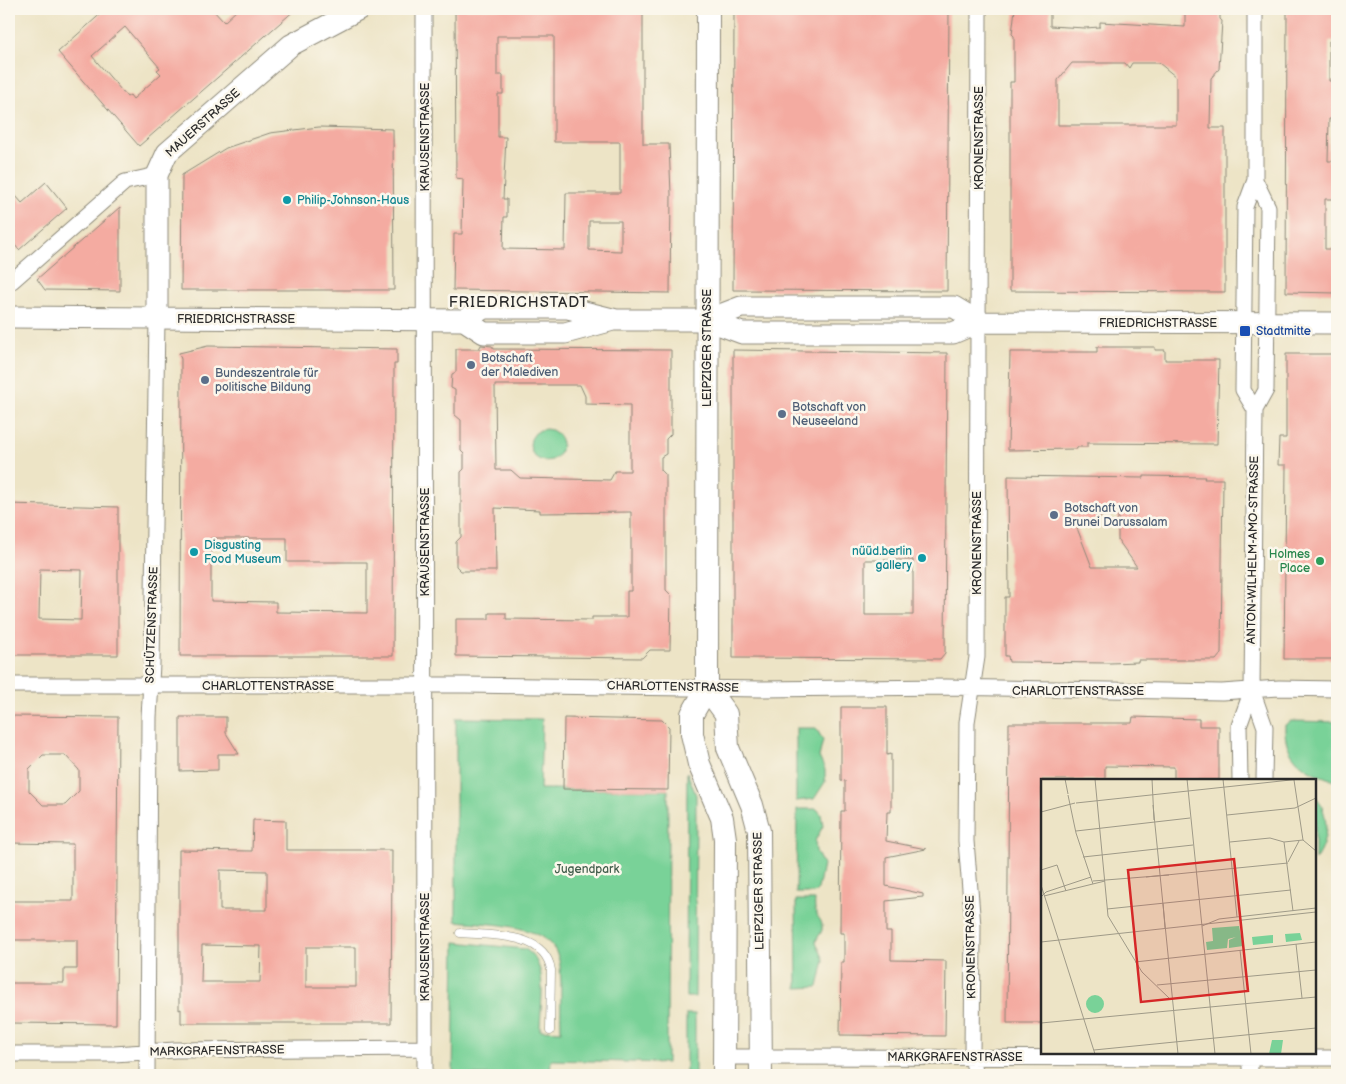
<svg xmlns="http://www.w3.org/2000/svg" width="1346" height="1084" font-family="'Balsamiq Sans',sans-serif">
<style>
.green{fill:#79d298;stroke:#527e62}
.building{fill:#f4aba1;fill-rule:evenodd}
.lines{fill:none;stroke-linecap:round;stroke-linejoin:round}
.lane-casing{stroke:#8c8878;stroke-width:9}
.street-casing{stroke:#8c8878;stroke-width:17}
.secondary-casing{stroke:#8c8878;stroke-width:23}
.primary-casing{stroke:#8c8878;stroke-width:24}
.lane{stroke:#fff;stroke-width:8}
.street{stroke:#fff;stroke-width:15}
.secondary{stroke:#fff;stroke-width:21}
.primary{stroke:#fff;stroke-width:22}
.culture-dot{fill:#0f9aa8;stroke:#fbf7ec;stroke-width:2}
.transit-dot{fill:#1a4fb4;stroke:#fbf7ec;stroke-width:2}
.service-dot{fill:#5c6f8a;stroke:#fbf7ec;stroke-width:2}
.leisure-dot{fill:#2e9e5b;stroke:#fbf7ec;stroke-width:2}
.labels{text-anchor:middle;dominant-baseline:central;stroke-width:5;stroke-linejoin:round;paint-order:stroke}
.street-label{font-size:12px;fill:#2b2b2b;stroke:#fbf7ec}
.culture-label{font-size:12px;fill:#0d838f;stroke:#fbf7ec;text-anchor:start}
.transit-label{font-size:12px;fill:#164399;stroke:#fbf7ec;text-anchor:start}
.service-label{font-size:12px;fill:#4e5e75;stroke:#fbf7ec;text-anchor:start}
.leisure-label{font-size:12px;fill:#27864d;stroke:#fbf7ec;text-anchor:end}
.park-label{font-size:12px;fill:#425d4c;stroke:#fbf7ec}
.quarter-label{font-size:15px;letter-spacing:1px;fill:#2b2b2b;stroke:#fbf7ec}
.inset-road{fill:none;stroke:#9f9a88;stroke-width:1}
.view{fill:#d62828;fill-opacity:0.15;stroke:#d62828;stroke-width:2.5}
.inset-edge{fill:none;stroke:#2b2b2b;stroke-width:2.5}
</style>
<rect width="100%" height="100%" fill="#fbf7ec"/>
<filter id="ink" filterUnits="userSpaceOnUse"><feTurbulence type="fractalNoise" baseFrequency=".02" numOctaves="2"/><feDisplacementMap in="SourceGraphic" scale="10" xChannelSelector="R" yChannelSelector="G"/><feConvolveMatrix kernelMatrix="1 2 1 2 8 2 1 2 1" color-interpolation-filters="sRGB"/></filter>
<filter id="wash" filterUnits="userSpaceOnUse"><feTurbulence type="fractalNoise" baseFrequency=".0096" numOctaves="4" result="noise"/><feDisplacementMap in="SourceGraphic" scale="20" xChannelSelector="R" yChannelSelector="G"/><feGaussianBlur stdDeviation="1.12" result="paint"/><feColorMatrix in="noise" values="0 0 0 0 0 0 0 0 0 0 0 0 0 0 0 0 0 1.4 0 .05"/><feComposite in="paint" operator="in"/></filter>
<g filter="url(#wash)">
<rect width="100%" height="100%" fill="#ede4c6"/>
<path class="green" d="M530 445a16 16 0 1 1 32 0a16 16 0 1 1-32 0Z
M456,718L542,719L540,789L668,790L667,1063L551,1060L550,1075H453L455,942L525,949C550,963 540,1005 540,1030L561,1031C560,1009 562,986 560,965C555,921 488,925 456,921Z
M1291,721L1337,722V781C1308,773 1283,759 1285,725Z
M796,728H816L823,740L819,757L825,770V782L814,799L796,801Z
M687,772L696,795L695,997H686Z
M1315,795C1330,814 1329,840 1315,860Z
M797,809H817L821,814L823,826L815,841L816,851L823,865L818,889L814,893H796Z
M796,900H815C813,919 822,916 822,927C823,933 817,936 816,942L824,960L818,987L797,988Z
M686,1014H695V1075H686Z"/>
<g id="blocks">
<path class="building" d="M106,9H212L224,22L238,9H296L139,146L58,52ZM125,27L160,68L157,70L161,74L133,99L130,95L127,97L92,56Z
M455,9H643V144H669L671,194L670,293L453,290L454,234H462L463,179L456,178ZM497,36H554V142H620V193H566L565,250L503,249L504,217H507V199H503L506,137H498V94H503V75H497ZM589,221H621V251L589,250Z
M734,9H949L947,291L733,290Z
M1015,9H1050V26L1085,28L1100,27V22L1185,27V9H1220V19L1222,21L1219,69L1211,78L1210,128H1225V292L1010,291V82H1014V36L1012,34ZM1072,63H1125L1129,68L1132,63H1159L1176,77V125H1058V80Z
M1287,9H1337V42L1329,41V81H1337V119H1329L1328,161H1337V199H1325V249H1337V293L1286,292Z
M319,127L393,129L394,290H181L182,175L226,148L270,133Z
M46,182L67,208L19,250L9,238V188L22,203Z
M120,207V291L45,290L37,279Z
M481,345L492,346L494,349L671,350V434L666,439V454L661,457V470L666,475V590L671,595L670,650H650L642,658L456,656V619H489V613H506V619L592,620V617H627V591H631V512L540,513V510L495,508L496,571H461L456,566V542L461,537V472L464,469V454L461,451V420L455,415V390L451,388L452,374L456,372V349H479ZM495,385H580L585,396V404L630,405V471H615L610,480L520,478L511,470H496Z
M208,346L397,349V364H394L393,656H180L181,359L179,353ZM211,538H287V562H367V613L276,612V602L211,601Z
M1097,347H1155V350H1165V360H1219L1217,444L1087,443V447H1077V449L1008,450L1010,352H1097Z
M733,350L947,353L945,653L940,659L733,658ZM865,560H913V615H865Z
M1286,354H1337V659H1284L1286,465H1278L1279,438H1286Z
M1008,476L1144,478V476L1205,477L1204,479H1223L1221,654L1216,660H1138V662L1110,663L1009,662L1008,656H1005V597H1009ZM1118,509V540L1137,567H1092L1077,528Z
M9,504L118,507V655H9ZM40,569L82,570L81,620L39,619Z
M841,707H887V755L891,754V812H887L886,841L926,849L886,857V886L923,894V897L886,901V932H891V960L946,961L945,1036L840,1035L841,962H844V933H840L841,811H845V781L841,780Z
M9,716L118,717L116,1024L9,1023V983H64V969H77V940H9V901H73V844L9,843ZM43,755H65L79,770V791L65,805H43L29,791V769Z
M180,717H226V733L239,754H218V770L180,771Z
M1133,717L1199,719V726H1219V780H1174V767L1105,766V780H1042V1023H1007L1009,723H1132Z
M564,718L662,720L669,727L668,790L563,789Z
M253,820L286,821V850H392L391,1023H181V1009L179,1010V850L252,851ZM220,870L267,871V910H220ZM202,945L261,946L260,982H201ZM306,947H356V987H306Z"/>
</g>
</g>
<g filter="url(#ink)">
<use href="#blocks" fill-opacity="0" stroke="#8c8878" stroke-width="1"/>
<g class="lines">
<defs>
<path id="lane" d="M460,933C490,936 545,931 551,970L550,1031"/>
<path id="street" d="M424,9L425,1075
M12,281L125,182L157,175
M1255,410L1243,390L1245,207L1255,180V9
M9,685H465L762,689L946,687L1222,692L1279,688L1337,689
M1252,690L1265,727L1264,780
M1240,780L1239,726L1252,690L1255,410L1266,390L1268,207L1255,180
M9,1054H114L175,1050L424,1048
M724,1057L1337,1058
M147,1075L149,717L152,664L157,318
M976,1075L972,1057L973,926L966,841L967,722L977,657L979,9
M1250,1075V1053"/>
<path id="secondary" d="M9,317L464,320L484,308H568L616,320H707L742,333H953L979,322L1337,323
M157,318V175L167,153L291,45L359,9
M464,320L484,333H565L613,320
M707,320L741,307H954L979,322"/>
<path id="primary" d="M708,9L707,688L692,714V734L699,764L722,818L725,839L724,1075
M707,688L726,714L728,748L752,805L759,831L761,1075"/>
</defs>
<use href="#lane" class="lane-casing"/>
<use href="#street" class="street-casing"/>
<use href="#secondary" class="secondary-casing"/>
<use href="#primary" class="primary-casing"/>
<use href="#lane" class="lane"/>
<use href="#street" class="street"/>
<use href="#secondary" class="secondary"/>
<use href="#primary" class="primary"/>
</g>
</g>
<g class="culture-dot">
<circle cx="287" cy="200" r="5"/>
<circle cx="194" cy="552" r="5"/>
<circle cx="922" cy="558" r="5"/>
</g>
<rect class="transit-dot" x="1239" y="325" width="12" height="12" rx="2.5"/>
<g class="service-dot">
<circle cx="471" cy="365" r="5"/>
<circle cx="205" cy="380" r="5"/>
<circle cx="782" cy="414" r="5"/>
<circle cx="1054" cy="515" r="5"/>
</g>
<circle class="leisure-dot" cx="1320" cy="561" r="5"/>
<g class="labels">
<g class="street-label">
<text transform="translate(203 123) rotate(-42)">MAUERSTRASSE</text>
<text transform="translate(425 137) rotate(-90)">KRAUSENSTRASSE</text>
<text transform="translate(979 138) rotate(-90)">KRONENSTRASSE</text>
<text x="236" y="319">FRIEDRICHSTRASSE</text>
<text x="1158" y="323">FRIEDRICHSTRASSE</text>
<text transform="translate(707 348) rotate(-90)">LEIPZIGER STRASSE</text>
<text transform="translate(425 542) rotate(-90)">KRAUSENSTRASSE</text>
<text transform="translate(977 543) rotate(-90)">KRONENSTRASSE</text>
<text transform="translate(1253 550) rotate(-89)">ANTON-WILHELM-AMO-STRASSE</text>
<text transform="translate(152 625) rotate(-88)">SCHÜTZENSTRASSE</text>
<text x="268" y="686">CHARLOTTENSTRASSE</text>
<text transform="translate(673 687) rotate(1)">CHARLOTTENSTRASSE</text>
<text x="1078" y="691">CHARLOTTENSTRASSE</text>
<text transform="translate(759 891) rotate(-91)">LEIPZIGER STRASSE</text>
<text transform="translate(425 947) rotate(-90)">KRAUSENSTRASSE</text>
<text transform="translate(971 947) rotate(-91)">KRONENSTRASSE</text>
<text transform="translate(217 1051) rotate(-1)">MARKGRAFENSTRASSE</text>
<text x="955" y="1057">MARKGRAFENSTRASSE</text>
</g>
<g class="culture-label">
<text x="297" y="200">Philip-Johnson-Haus</text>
<text x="204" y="545">Disgusting<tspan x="204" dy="14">Food Museum</tspan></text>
<text x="912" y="551" text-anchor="end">nüüd.berlin<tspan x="912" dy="14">gallery</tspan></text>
</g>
<g class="transit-label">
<text x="1256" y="331">Stadtmitte</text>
</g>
<g class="service-label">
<text x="481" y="358">Botschaft<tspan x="481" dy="14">der Malediven</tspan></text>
<text x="215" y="373">Bundeszentrale für<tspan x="215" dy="14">politische Bildung</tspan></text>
<text x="792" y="407">Botschaft von<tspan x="792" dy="14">Neuseeland</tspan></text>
<text x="1064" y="508">Botschaft von<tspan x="1064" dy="14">Brunei Darussalam</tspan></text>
</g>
<g class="leisure-label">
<text x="1310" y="554">Holmes<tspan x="1310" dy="14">Place</tspan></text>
</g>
<g class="park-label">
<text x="587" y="869">Jugendpark</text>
</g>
<g class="quarter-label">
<text x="519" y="302">FRIEDRICHSTADT</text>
</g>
</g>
<g transform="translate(1041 779)">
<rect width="275" height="275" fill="#ede4c6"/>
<path d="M198,147L202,167L188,169V161L195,158L187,160L186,169L166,171L165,163L172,162L171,149ZM259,154L261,161L245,163L244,155ZM232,156V164L212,166L211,158ZM45 225a9 9 0 1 1 18 0a9 9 0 1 1-18 0ZM231,261H242L240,275H228Z" fill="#79d298"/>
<path class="inset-road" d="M24,0L27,15M54,0L67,137L101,193L128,219M111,0L113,41M146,0L174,275M182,0L196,138M253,1L262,61M27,16L35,54L52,105M35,24L259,0M112,26L137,275M0,33L34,24M186,36L254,29L275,19M35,52L149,39M262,61L275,72M189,63L229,59L243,63L262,61M243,63L252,132M42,78L152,66M247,83L258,62M0,91L16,86L25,112M105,98L247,84M52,102L128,96M0,106L54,275M3,117L64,102M0,118L5,113L50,98M122,124L124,149M66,130L250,111M161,147L178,140L275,129M0,163L275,133M255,165L261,219M199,171L210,275M94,183L275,163M116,206L275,191M0,244L275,218M53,271L275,249"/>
<path class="view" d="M193,80L207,212L100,223L87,91Z"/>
<rect width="275" height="275" class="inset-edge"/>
</g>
<rect width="1346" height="1084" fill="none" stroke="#fbf7ec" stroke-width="30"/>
</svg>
